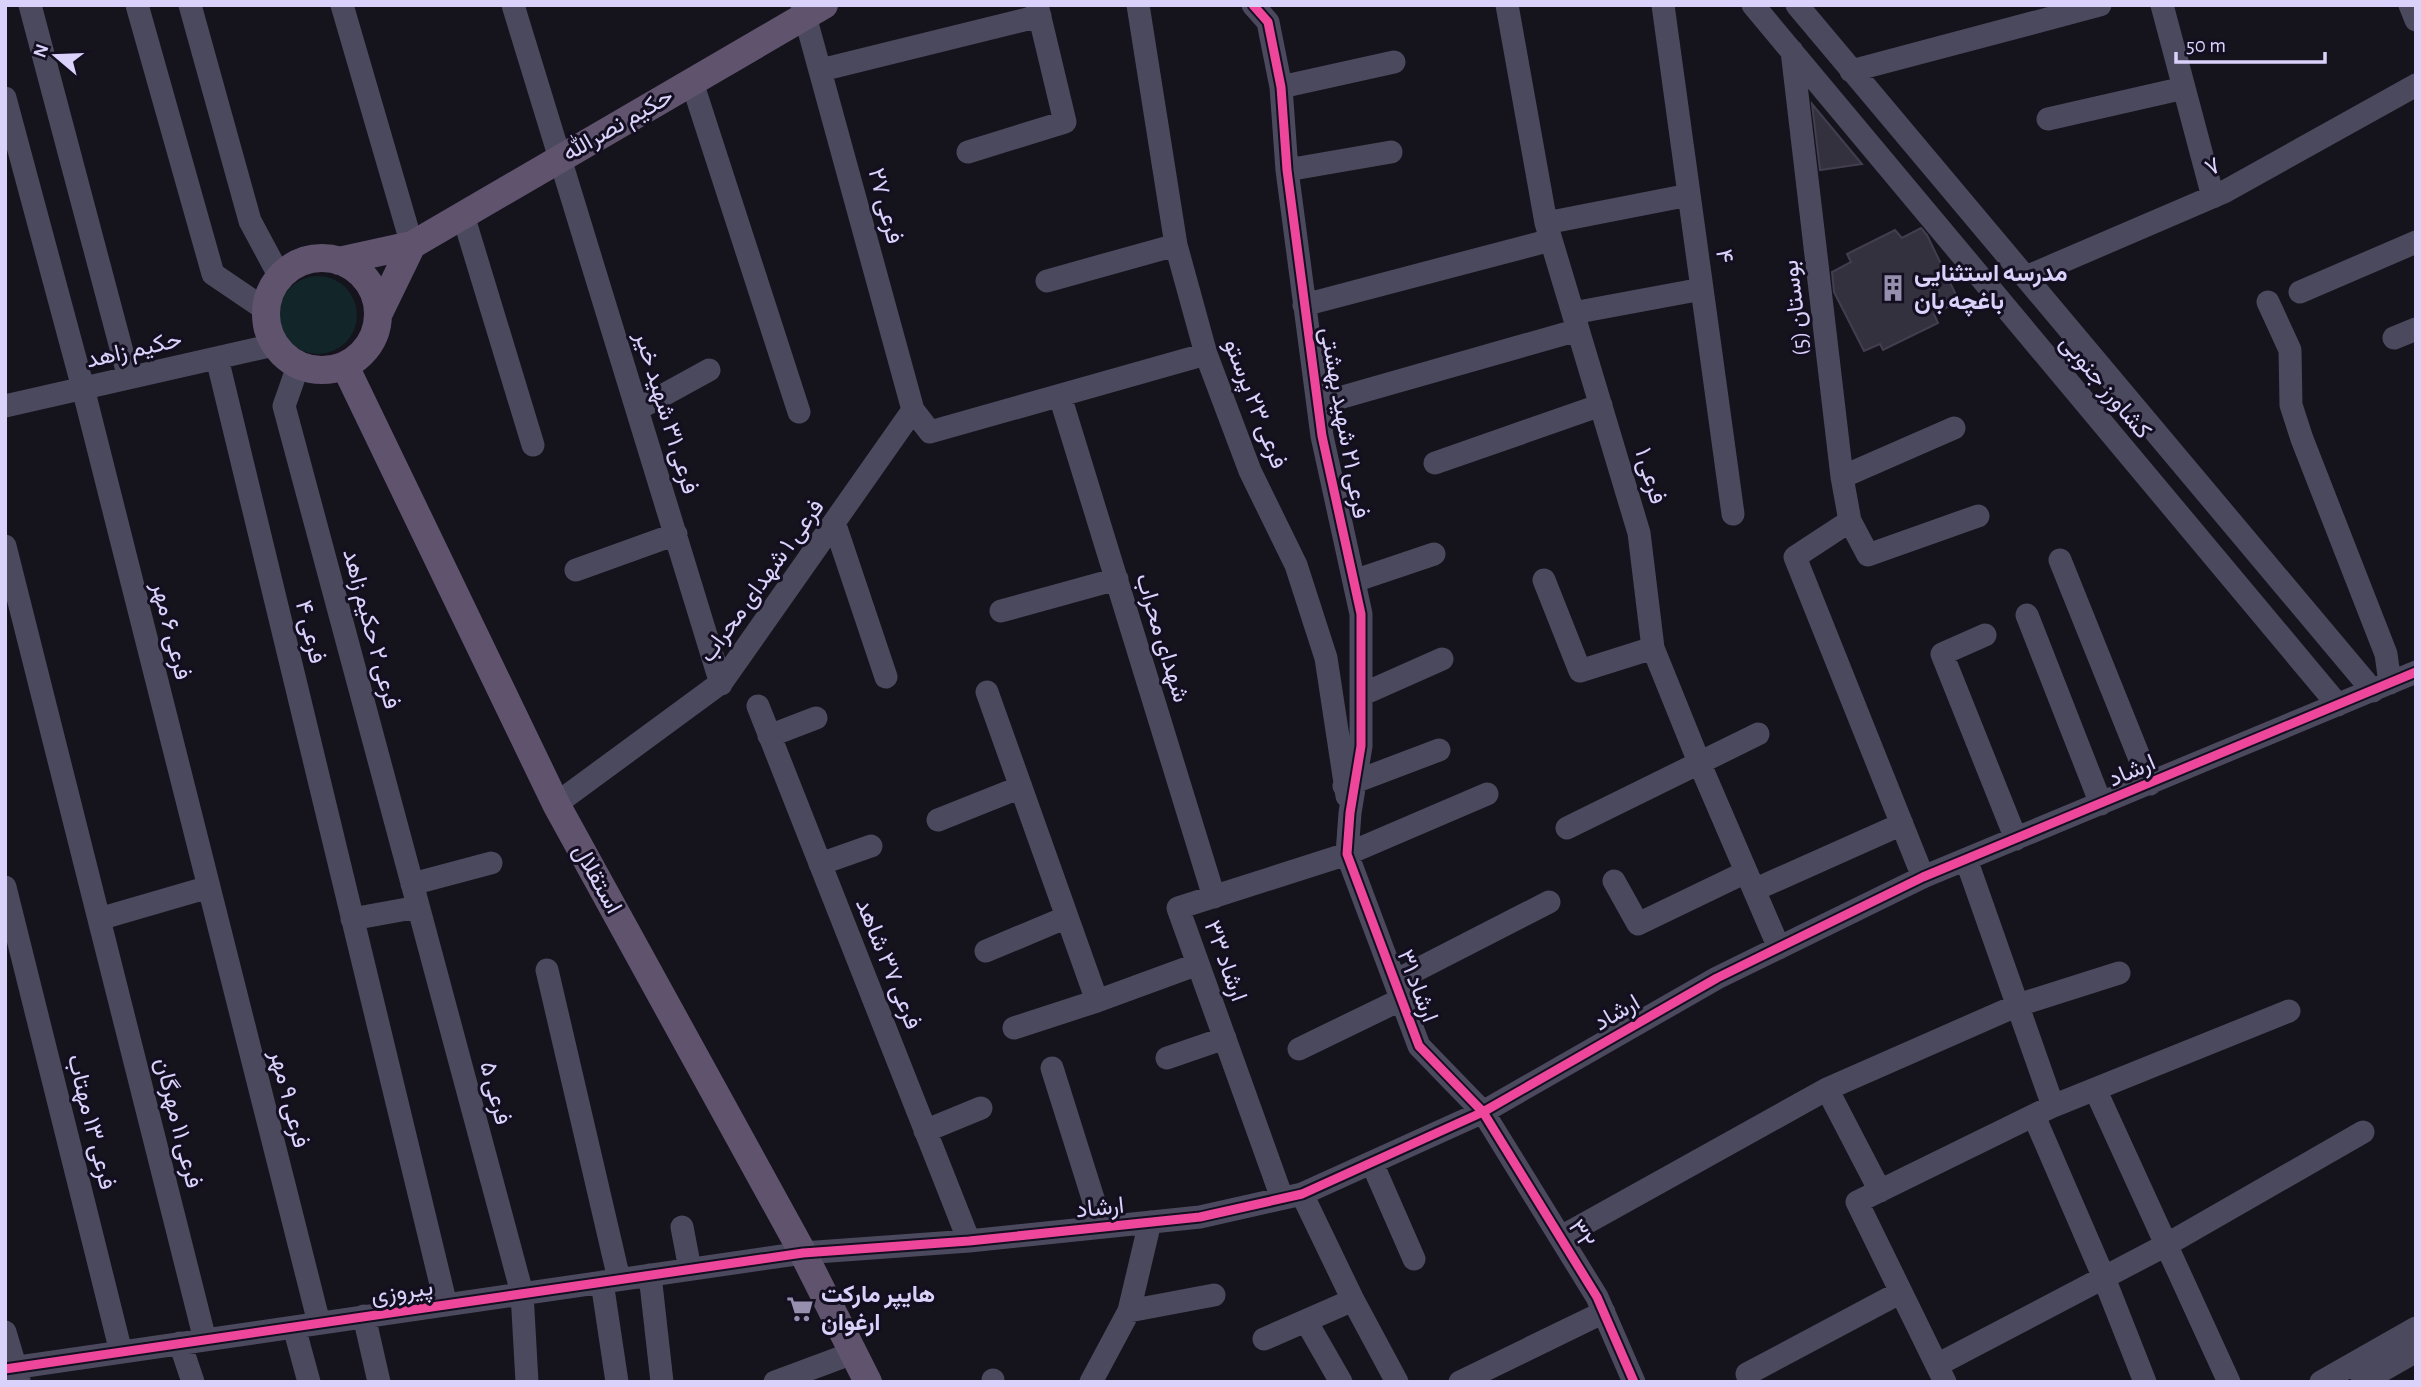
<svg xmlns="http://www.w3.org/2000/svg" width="2421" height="1387" font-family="'Alegreya Sans',Vazirmatn,sans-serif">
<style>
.grass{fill:#122528}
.building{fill:#34313e;stroke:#433e4f;stroke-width:2}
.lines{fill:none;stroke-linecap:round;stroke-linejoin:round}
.minor{stroke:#4b495d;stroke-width:23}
.major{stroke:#60536e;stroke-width:28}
.cycleway-casing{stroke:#140f20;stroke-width:13}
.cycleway{stroke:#ed469a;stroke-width:9}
.labels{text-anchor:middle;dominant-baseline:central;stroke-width:6;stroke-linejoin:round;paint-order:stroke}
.street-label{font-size:24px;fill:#dbd2fb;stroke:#140f20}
.poi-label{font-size:24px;font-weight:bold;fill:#dbd2fb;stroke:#140f20;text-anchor:start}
</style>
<rect width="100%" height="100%" fill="#15131c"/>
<path class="grass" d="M279 315a39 39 0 1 1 78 0a39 39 0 1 1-78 0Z"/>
<path class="building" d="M1812,104L1862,164L1820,170Z
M1921,228L1927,235L1959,301L1934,314L1938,323L1883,350L1880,344L1864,351L1834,292L1832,272L1851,262L1847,254L1895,230L1902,238Z"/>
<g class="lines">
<path class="minor" d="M30,5L129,378
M137,5L213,274L266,310
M190,5L250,221L280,277
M342,5L412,245
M513,5L721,684
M802,5L913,410L930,432L1206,354
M1138,5L1176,245L1206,354L1250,471L1296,565L1326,658L1347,796
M1253,5L1268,22L1281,87L1287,170L1322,436L1361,614V746L1350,813L1347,854L1419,1046L1483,1112L1597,1297L1634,1382
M1507,5L1546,223L1639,533L1653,648L1699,762L1779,948
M1663,5L1733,514
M1753,5L2338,705
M1797,5L2373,691
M2162,5L2213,197
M2410,5L2416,20
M1792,51L1842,477L1850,521L1868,555L1978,516
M821,70L1040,16
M1851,71L2100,5
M692,82L799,412
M1281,87L1394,62
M5,98L83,388L319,1323
M2048,119L2184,88
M968,152L1065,122L1037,5
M1287,170L1391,152
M463,215L533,445
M1546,223L1689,195
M2026,277L2224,192L2416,85
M1047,281L1176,245
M2300,292L2416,242
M2268,302L2290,350L2291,405L2302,439L2386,654L2390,683
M1304,305L1551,240
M1573,313L1702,289
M2394,338L2416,329
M217,358L446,1305
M298,366L284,406L522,1293L527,1382
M1060,396L1214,897
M1318,404L1578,330
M5,406L274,345
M638,409L709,370
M1435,463L1601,405
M1842,477L1954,428
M1850,521L1795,557L1923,877
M835,525L886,677
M5,546L205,1340
M2060,560L2150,784
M576,570L676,534
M1544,580L1580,671L1653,648
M1354,581L1434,554
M1001,611L1117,579
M2027,615L2101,804
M1985,635L1942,654L2016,839
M987,692L1097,1001L1198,964
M1361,695L1442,659
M758,706L969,1241
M769,736L816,718
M1344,786L1439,750
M556,804L722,682L913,410
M938,820L1021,787
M1567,828L1758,734
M1966,859L2053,1106
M820,864L871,846
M1614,881L1638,924L1746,872
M412,884L491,863
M5,887L121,1352
M1754,890L1902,824
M99,919L209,887
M352,919L418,907
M986,951L1067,917
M547,970L619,1279
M1395,981L1549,902
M1014,1028L1097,1001
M1299,1049L1402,999
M1167,1058L1225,1038
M1052,1068L1102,1227
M1827,1089L1880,1191
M2095,1089L2229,1382
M2034,1116L2104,1278L2145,1382
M925,1131L981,1108
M1372,1163L1414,1259
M1302,1194L1353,1300L1397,1382
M1282,1198L1178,908L1347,854L1487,794
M682,1227L690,1269
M1561,1237L1827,1089L2018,1005L2119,973
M650,1275L662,1382
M602,1282L617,1382
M1129,1311L1214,1295
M364,1316L379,1382
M1306,1321L1341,1382
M294,1327L309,1382
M5,1332L19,1379
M1264,1339L1353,1300
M180,1343L193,1382
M1937,1365L2166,1245L2363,1132
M5,1369L803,1253L969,1241L1200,1217L1302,1194L1483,1112L1717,978L1923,877L2416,672
M1747,1374L1901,1292
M993,1380V1382
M775,1382L853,1353
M1091,1382L1129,1311L1150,1222
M1460,1382L1604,1312
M1945,1382L1857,1202L2053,1106L2289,1011
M2321,1382L2416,1328
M2362,1382L2416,1351"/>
<path class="major" d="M266 314a56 56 0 1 1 112 0a56 56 0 1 1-112 0Z
M339,261L412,245L824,5
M378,315L412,245
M345,366L556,804L803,1253L868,1382"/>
<defs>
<path id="cycleway" d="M1253,5L1268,22L1281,87L1287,170L1322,436L1361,614V746L1350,813L1347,854L1419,1046L1483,1112L1597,1297L1634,1382
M5,1369L803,1253L969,1241L1200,1217L1302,1194L1483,1112L1717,978L1923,877L2416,672"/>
</defs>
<use href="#cycleway" class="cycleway-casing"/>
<use href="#cycleway" class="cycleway"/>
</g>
<defs>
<symbol id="building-bare" viewBox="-9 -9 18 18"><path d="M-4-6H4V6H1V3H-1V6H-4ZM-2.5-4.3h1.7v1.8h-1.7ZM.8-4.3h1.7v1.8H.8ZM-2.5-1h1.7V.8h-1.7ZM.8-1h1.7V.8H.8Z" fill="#968fad" stroke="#140f20" stroke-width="2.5" paint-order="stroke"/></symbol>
<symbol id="supermarket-bare" viewBox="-9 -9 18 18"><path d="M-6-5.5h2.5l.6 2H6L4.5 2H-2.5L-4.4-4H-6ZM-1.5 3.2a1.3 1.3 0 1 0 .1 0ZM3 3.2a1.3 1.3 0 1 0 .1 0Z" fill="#968fad" stroke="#140f20" stroke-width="2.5" paint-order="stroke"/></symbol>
</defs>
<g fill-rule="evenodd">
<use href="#building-bare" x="1874" y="269" width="38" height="38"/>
<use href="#supermarket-bare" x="781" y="1290" width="38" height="38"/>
</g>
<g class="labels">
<g class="street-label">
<text transform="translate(618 125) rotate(-30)">حکیم نصرالله</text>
<text transform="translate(2213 167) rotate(-27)">۷</text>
<text transform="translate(885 206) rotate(75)">فرعی ۲۷</text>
<text transform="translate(1724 256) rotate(82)">۴</text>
<text transform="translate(1796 308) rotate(-97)">بوستان (5)</text>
<text transform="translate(134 350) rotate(-13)">حکیم زاهد</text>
<text transform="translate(2105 387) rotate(50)">کشاورز جنوبی</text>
<text transform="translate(1255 404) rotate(69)">فرعی ۲۳ پرستو</text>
<text transform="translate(666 413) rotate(73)">فرعی ۳۱ شهید خیر</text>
<text transform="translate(1344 423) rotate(80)">فرعی ۲۱ شهید بهشتی</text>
<text transform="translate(1650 476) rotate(73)">فرعی ۱</text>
<text transform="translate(762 581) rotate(-54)">فرعی ۱ شهدای محراب</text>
<text transform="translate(371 629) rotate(75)">فرعی ۲ حکیم زاهد</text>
<text transform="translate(171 631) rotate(76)">فرعی ۶ مهر</text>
<text transform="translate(310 632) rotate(76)">فرعی ۴</text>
<text transform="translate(1162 638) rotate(73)">شهدای محراب</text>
<text transform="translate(2132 771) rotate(-23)">ارشاد</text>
<text transform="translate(597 879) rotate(61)">استقلال</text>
<text transform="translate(1225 961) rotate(70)">ارشاد ۳۳</text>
<text transform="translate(888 964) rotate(68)">فرعی ۳۷ شاهد</text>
<text transform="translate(1417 986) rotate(69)">ارشاد ۳۱</text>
<text transform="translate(1617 1013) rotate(-30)">ارشاد</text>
<text transform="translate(495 1093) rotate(75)">فرعی ۵</text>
<text transform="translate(289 1099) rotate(76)">فرعی ۹ مهر</text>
<text transform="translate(91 1122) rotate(76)">فرعی ۱۳ مهتاب</text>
<text transform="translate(178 1123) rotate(76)">فرعی ۱۱ مهرگان</text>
<text transform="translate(1100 1208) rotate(-6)">ارشاد</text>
<text transform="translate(1581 1234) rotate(59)">۳۲</text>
<text transform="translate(402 1292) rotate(-8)">پیروزی</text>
</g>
<g class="poi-label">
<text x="1914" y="274">مدرسه استثنایی<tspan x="1914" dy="28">باغچه بان</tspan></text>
<text x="821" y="1295">هایپر مارکت<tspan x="821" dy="28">ارغوان</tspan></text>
</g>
</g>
<rect width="2421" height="1387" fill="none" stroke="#dbd2fb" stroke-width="14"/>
<g transform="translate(56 56) rotate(289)" stroke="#140f20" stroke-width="5" paint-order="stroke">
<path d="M0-5L12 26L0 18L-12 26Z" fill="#dbd2fb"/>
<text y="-10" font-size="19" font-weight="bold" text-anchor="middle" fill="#dbd2fb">N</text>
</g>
<path d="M2176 52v10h149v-10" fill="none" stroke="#dbd2fb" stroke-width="3.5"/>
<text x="2186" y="52" font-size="21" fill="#dbd2fb" stroke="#140f20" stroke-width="5" paint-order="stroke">50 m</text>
</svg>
